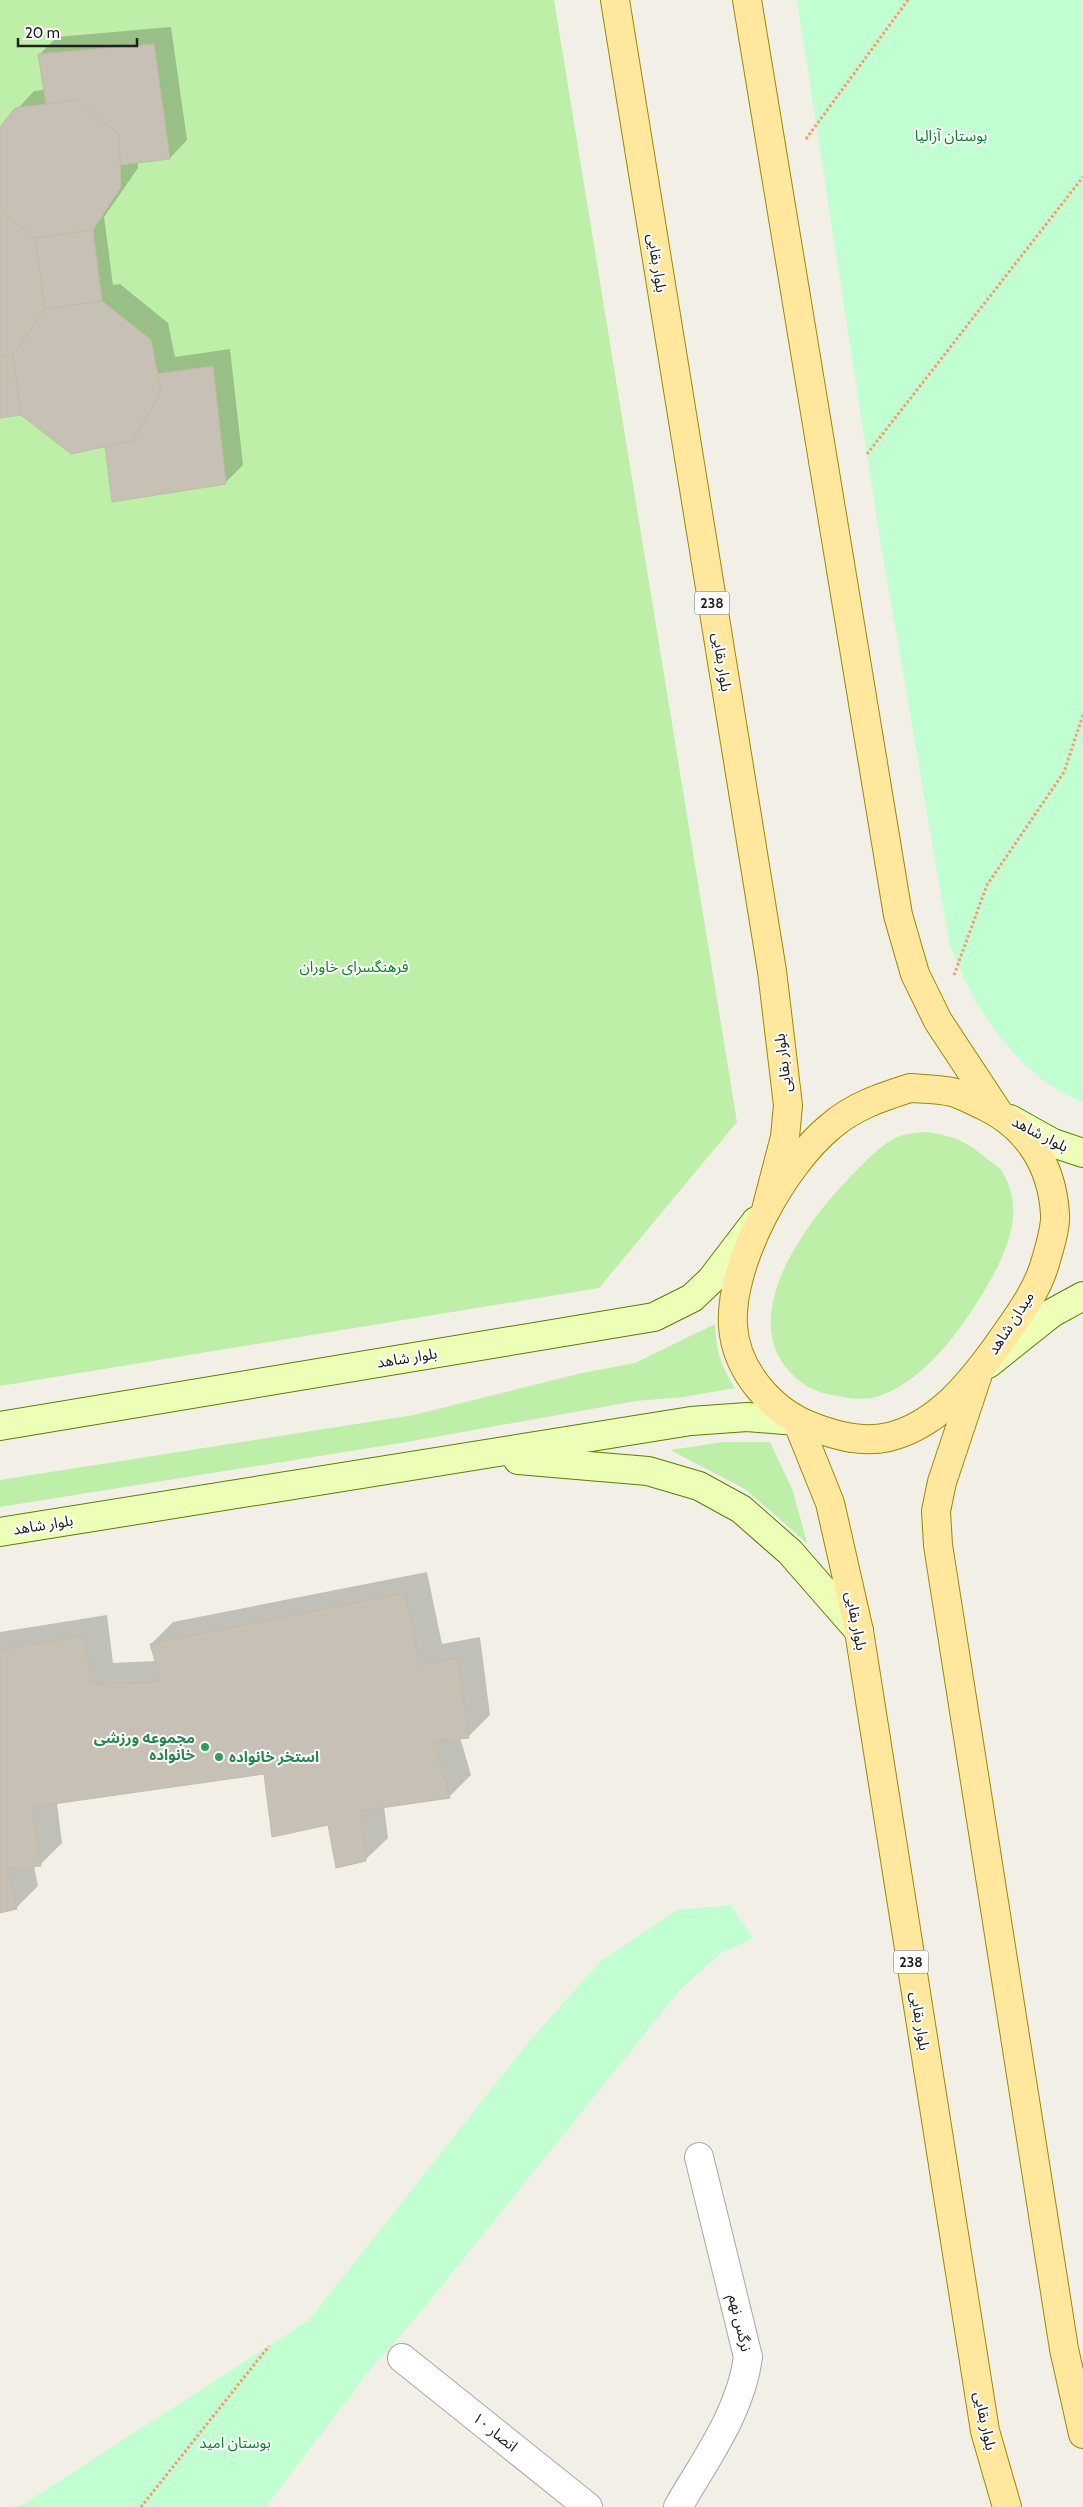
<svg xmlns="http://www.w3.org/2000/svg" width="1083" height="2507" font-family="Cabin,'Noto Sans Arabic',sans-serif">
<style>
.grass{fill:#bdefa8}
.park{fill:#c1fed2}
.shadow{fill:#0003}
.building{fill:#c6c0b5;stroke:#c5baa7}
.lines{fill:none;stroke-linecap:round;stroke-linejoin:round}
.minor-casing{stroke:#a7a7a7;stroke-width:30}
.secondary-casing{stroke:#587f00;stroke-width:30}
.primary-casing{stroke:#9d8800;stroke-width:30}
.path{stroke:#ff966a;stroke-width:3;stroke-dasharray:2.5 2.5;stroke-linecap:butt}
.minor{stroke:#fff;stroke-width:28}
.secondary{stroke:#edffb7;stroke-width:28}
.primary{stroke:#ffe89e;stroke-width:28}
.leisure-dot{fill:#2e9e5b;stroke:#fff;stroke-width:2}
.labels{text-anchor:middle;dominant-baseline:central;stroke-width:4;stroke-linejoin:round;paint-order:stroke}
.shield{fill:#fff;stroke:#636363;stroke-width:1}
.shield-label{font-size:14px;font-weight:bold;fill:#202020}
.park-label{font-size:15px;fill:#038427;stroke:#fff}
.street-label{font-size:15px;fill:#202020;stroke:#fff}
.leisure-label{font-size:15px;font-weight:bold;fill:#27864d;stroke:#fff;text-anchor:end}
</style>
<rect width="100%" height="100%" fill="#f2f0e6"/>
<path class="grass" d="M0,0H554L737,1122L599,1288L0,1386Z
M926,1132C953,1136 965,1140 986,1158C991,1162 1000,1167 1003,1173C1029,1217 1000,1266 976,1304C953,1340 923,1379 882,1395C864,1402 846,1398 828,1394C812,1391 800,1383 789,1371C736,1312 811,1216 854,1173C867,1160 884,1141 903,1135C910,1133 919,1133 926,1132Z
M715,1324C716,1351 721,1366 735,1388L684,1397L636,1401L407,1442L0,1507V1480L414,1415L582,1373L635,1363Z
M724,1442H770L793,1491L807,1543L745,1489L670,1450Z"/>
<path class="park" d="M797,0H1083V1102C1038,1086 1004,1046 979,1007C967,989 960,967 950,947L878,527Z
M730,1905L754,1938L721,1953L680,1990L420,2313L369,2371L266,2507H13L22,2505L309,2320L531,2039L601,1961L677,1910Z"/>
<path class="shadow" d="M171,27L187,140L170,158L138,162V168L104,217L113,285L120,284L168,323L175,357L230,349L243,465L226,482L113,500L106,445L22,414L0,416V128L34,91L45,90L39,55L57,37Z
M427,1572L442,1644L480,1637L490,1715L468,1737H460L471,1775L449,1797L384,1806L388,1838L365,1860L329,1824L265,1772L57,1803L62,1843L40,1865L34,1866L38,1886L16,1908L0,1911V1632L107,1615L113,1663L156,1661L151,1644L173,1622Z"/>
<path class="building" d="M154,44L170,159L120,165L119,134L77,100L46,104L38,54Z
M77,100L119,134L121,187L93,230L35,238L0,211V127L15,108Z
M0,211L35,238L45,309L13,355L0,356Z
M93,230L102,301L45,309L35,238Z
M102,301L151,340L161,392L132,441L71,454L21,415L13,355L45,309Z
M13,355L21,415L0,418V356Z
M213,366L226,484L112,502L105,447L132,441L161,392L157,374Z
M405,1593L420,1665L458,1658L469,1738L433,1741L450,1798L360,1811L366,1861L336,1868L328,1825L272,1837L264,1774L32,1807L41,1866L8,1868L17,1909L0,1913V1650L85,1636L91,1684L161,1682L150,1644Z"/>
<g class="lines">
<defs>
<path id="minor" d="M402,2358L588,2507
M678,2507C705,2460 741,2412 748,2357L699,2157"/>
<path id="secondary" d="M1010,1119L1053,1143L1083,1153
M988,1364L1052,1313L1083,1296
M0,1426L654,1317L692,1298L711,1280L756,1221
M518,1460L648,1471L699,1486L741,1509L790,1552L859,1631
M0,1532L691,1421L747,1417L797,1421"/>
<path id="primary" d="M615,0L772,971L788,1105L785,1137L767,1206
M747,0L898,915L915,974L938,1021L998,1112
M910,1088C924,1089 938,1089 952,1092C961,1094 971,1100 980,1104C1026,1124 1052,1164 1055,1214C1056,1227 1050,1246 1046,1260C1038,1291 1016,1319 998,1345C970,1384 937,1425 889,1437C862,1443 837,1436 813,1427C772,1412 736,1371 733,1326C729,1263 783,1165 831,1126C854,1106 882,1097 910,1088Z
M979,1371L942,1482L936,1511L938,1545L1064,2349L1083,2434
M797,1421L830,1503L859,1631L985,2431L1007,2507"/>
</defs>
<use href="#minor" class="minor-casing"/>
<use href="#secondary" class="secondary-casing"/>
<use href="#primary" class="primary-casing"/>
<path class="path" d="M806,139L908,0
M867,454L1083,177
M954,975L987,885L1064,772L1083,715
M141,2507L269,2346"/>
<use href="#minor" class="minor"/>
<use href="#secondary" class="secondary"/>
<use href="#primary" class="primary"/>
</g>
<g class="leisure-dot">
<circle cx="205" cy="1747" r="5"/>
<circle cx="219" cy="1757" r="5"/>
</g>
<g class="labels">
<g class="shield">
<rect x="694.5" y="591.5" width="35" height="23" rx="4"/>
<rect x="893.5" y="1950.5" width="35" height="23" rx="4"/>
</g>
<g class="shield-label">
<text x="712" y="603">238</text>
<text x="911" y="1962">238</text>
</g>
<g class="park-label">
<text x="951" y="136">بوستان آزالیا</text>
<text x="354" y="967">فرهنگسرای خاوران</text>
<text x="235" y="2443">بوستان امید</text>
</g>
<g class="street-label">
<text transform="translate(657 263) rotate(81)">بلوار بقایی</text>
<text transform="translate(722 662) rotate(81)">بلوار بقایی</text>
<text transform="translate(783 1063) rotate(-97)">بلوار بقایی</text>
<text transform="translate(1040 1134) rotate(27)">بلوار شاهد</text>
<text transform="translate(1011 1323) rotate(-57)">میدان شاهد</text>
<text transform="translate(407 1358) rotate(-9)">بلوار شاهد</text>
<text transform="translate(43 1525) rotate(-9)">بلوار شاهد</text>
<text transform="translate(856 1621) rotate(79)">بلوار بقایی</text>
<text transform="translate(920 2021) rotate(81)">بلوار بقایی</text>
<text transform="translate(740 2323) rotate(77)">نرگس نهم</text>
<text transform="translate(985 2421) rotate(78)">بلوار بقایی</text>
<text transform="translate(495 2432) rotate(39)">انصار ۱۰</text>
</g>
<g class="leisure-label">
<text x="195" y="1738">مجموعه ورزشی<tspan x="195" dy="17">خانواده</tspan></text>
<text x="229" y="1757" text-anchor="start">استخر خانواده</text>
</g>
</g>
<path d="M18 38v8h119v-8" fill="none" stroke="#202020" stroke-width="2.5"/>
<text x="25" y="38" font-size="15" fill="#202020" stroke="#ffffff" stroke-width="4" paint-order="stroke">20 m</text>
</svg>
